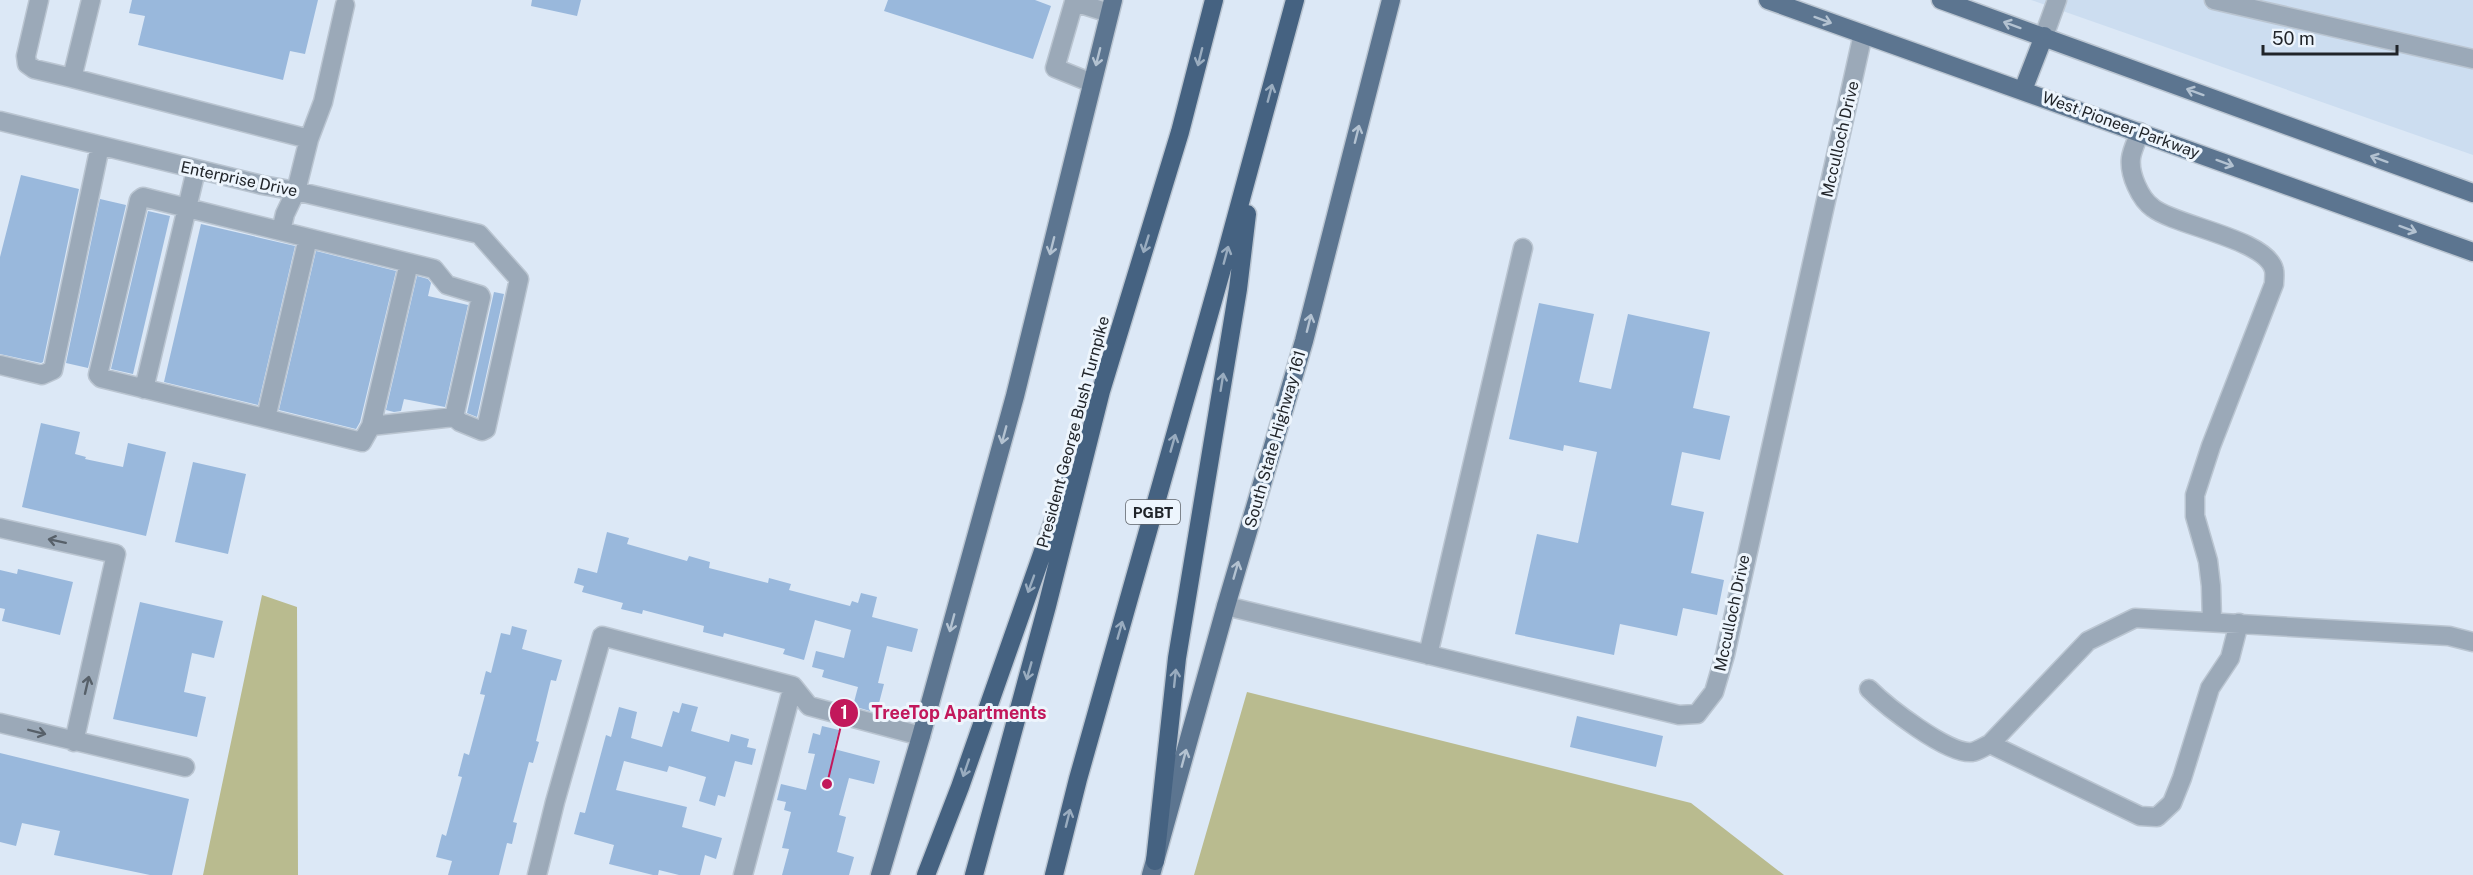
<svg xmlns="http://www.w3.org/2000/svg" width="2473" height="875" font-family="'Public Sans',sans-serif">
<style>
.built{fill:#ccddf0}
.green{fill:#b9bb8f}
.building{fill:#99b8dc}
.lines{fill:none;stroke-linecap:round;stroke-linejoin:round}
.minor-casing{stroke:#bac5d1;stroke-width:21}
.major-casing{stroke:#bac5d1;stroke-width:21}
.highway-casing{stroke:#bac5d1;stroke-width:21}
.minor{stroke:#9ba9b8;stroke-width:18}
.major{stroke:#5c7590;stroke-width:18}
.highway{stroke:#456281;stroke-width:18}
.oneway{stroke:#b3c2d1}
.oneway2{stroke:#99acbf}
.oneway3{stroke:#576069}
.labels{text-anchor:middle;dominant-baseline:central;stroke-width:6;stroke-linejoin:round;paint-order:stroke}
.shield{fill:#edf5fd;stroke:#5e6369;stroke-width:1.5}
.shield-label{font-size:15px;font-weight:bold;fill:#202429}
.street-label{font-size:16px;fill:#202429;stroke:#edf5fd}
.leader{fill:none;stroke:#c2185b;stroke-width:2}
.callout-dot{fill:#c2185b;stroke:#edf5fd;stroke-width:2}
.mark-label{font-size:18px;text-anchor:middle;font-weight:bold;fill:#fff}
.callout-label{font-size:18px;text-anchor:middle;font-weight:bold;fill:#c2185b;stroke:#edf5fd;stroke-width:6;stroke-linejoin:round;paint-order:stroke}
</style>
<rect width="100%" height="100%" fill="#dce8f6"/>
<path class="built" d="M2031,0H2473V155Z"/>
<path class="green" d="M262,595L297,607L298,875H203Z
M1247,692L1691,803L1784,875H1194Z"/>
<path class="building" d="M132,0H318L305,54L290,51L283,80L138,45L145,16L129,13Z
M532,0H581L577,16L531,6Z
M888,0H1035L1051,6L1033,59L884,11Z
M21,175L79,189L43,362L41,363L0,354V257Z
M100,199L126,205L88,368L66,363Z
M148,211L170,216L133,374L111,369Z
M201,224L295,246L258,405L164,382Z
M316,251L396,271L360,422L356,429L279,410Z
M417,276L428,279L431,283L428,296L468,305L445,407L404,399L401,411L394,412L386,410Z
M494,292L504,294L477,417L467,413Z
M1539,303L1594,314L1579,382L1611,389L1628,314L1710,332L1693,408L1730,416L1720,460L1682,452L1671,505L1704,512L1691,573L1724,580L1717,615L1683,608L1677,636L1620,624L1614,655L1515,634L1537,534L1578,543L1597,452L1564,445L1563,451L1509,439Z
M41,423L80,432L75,454L86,457L85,459L123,467L128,443L166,452L146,536L22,507Z
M193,462L246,474L228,554L175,542Z
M607,532L629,538L627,544L687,561L689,556L710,562L709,568L768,583L769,578L791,584L789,590L850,606L852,601L858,603L861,593L877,597L872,617L918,629L912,652L887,646L878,683L884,684L879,703L873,702L870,711L853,706L858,687L822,677L824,670L812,667L816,651L844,658L851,630L815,620L804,660L783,654L785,649L724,633L723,637L703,632L704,626L643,610L642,614L621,609L623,603L582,592L584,586L574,583L578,568L597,573Z
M18,569L73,582L60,635L2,621L5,609L0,608V570L17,574Z
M140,602L223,621L214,658L192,653L184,692L206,697L197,737L113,719Z
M512,626L527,630L522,649L562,660L556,681L551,680L536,741L539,742L533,763L529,762L513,822L517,823L512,844L507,843L499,875H448L452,861L436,857L442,834L446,836L462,777L458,776L464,753L469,755L485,695L480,694L486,671L491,673L501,633L510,635Z
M682,703L698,707L691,731L729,742L731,734L749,739L747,747L756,749L752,765L735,761L725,797L718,795L715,806L699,801L706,777L669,766L667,772L624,761L616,790L687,807L682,827L722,838L716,859L705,855L700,875H679L659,870L658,875H653L609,864L614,845L574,834L580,812L585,813L606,735L611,737L619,707L637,712L631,738L662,747L673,711L679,713Z
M1577,716L1663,736L1656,767L1570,747Z
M822,726L839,730L834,749L880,761L874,784L849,778L839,815L846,817L837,852L854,857L849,875H782L789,849L782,848L791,812L784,810L786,802L777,800L781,784L806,790L815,754L808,753L813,733L820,735Z
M0,753L189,799L172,875H150L54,855L60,831L22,823L16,846L0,842Z"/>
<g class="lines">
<defs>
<path id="minor" d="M39,0L26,56L27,64L34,69L72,78
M91,0L72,78L309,139L296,191L285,214L281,231
M2214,0L2473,59
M2044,36L2057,0
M1092,83L1055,68L1074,2L1109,13
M0,121L262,185L296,191L479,234L519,279L486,429L482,431L460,422L454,417L371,426L362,442L101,378L98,375L139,200L143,197L434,269L447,285L480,295L481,297L454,417
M2140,132C2137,140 2132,150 2131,158C2129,174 2140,199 2153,208C2176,226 2267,239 2274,270C2275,274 2274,280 2274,284L2211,446L2195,495V516L2208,561L2211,586L2212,622
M309,139L323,102L345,5
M0,365L42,375L53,370L100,146
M144,389L196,170
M266,418L308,238
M371,426L409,263
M0,528L116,554L74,742
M1226,606L1679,715L1697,714L1714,692L1725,655L1863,34
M1428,655L1523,248
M793,686L809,706L921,736
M1869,689C1886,706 1948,755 1972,752C1978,751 1985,746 1990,744L2088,641L2135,618L2449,636L2473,642
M0,723L185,767
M1990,744L2140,816L2157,817L2172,803L2182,778L2210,688L2230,658L2239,623
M537,875L555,802L602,636L793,686L743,875"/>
<path id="major" d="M1768,0L2473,252
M1941,0L2473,193
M2023,90L2044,36
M880,875L921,736L1015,396L1113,0
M1151,875L1226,606L1304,341L1391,0"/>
<path id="highway" d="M1155,861L1177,658L1238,289L1247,214
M926,875L960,787L1067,483
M974,875L1047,606L1101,391L1180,132L1214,0
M1054,875L1078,779L1225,258L1295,0"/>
</defs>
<use href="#minor" class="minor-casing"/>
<use href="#major" class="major-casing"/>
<use href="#highway" class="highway-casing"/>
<use href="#minor" class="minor"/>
<use href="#major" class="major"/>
<use href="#highway" class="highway"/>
</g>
<defs><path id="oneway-shaft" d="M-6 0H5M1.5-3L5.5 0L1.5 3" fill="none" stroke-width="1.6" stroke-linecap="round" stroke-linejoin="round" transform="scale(1.5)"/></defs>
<g class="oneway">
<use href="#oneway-shaft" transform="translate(1823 20) rotate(20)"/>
<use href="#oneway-shaft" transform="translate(2012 25) rotate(-160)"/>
<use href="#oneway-shaft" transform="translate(1098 57) rotate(104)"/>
<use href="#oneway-shaft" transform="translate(2195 92) rotate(-160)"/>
<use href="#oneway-shaft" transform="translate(1357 134) rotate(-76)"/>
<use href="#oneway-shaft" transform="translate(2379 159) rotate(-160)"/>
<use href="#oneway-shaft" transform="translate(2225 163) rotate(20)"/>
<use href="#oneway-shaft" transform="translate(2408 229) rotate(20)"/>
<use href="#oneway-shaft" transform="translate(1052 246) rotate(104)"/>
<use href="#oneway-shaft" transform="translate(1309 323) rotate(-76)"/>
<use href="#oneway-shaft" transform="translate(1004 435) rotate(105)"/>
<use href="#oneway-shaft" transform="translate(1236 570) rotate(-74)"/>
<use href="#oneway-shaft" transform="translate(952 623) rotate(105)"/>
<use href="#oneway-shaft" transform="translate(1184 758) rotate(-75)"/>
</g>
<g class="oneway2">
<use href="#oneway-shaft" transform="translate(1200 57) rotate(104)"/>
<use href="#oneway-shaft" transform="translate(1270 93) rotate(-75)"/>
<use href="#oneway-shaft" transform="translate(1146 244) rotate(107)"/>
<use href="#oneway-shaft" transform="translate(1226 255) rotate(-75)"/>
<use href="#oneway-shaft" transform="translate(1222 382) rotate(-81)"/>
<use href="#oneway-shaft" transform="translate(1173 443) rotate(-74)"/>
<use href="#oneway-shaft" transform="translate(1031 584) rotate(110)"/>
<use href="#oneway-shaft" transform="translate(1120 630) rotate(-74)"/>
<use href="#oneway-shaft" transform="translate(1029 671) rotate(106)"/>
<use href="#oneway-shaft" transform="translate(1175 678) rotate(-84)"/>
<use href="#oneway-shaft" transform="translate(966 768) rotate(109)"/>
<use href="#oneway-shaft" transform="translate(1068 818) rotate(-76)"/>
</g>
<g class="oneway3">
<use href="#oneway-shaft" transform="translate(57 541) rotate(-168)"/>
<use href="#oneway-shaft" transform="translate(87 685) rotate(-77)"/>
<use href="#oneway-shaft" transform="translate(37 732) rotate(14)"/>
</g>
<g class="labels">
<rect class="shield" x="1126" y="500" width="54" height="24" rx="4.5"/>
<g class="shield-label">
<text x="1153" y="512">PGBT</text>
</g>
<g class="street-label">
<text transform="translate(2121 125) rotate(20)">West Pioneer Parkway</text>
<text transform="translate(1840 139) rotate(-77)">Mcculloch Drive</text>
<text transform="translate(239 179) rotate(12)">Enterprise Drive</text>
<text transform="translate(1073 432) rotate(-75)">President George Bush Turnpike</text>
<text transform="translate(1275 439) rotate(-74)">South State Highway 161</text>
<text transform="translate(1732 613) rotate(-78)">Mcculloch Drive</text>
</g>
</g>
<path class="leader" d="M827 784L844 713"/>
<g class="callout-dot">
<circle cx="827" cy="784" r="6"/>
<circle cx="844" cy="713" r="15"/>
</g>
<g class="mark-label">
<text x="844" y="719">1</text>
</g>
<g class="callout-label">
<text x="959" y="719">TreeTop Apartments</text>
</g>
<path d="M2263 45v9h134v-9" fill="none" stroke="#202429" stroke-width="3"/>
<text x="2272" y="45" font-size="18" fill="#202429" stroke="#edf5fd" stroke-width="4.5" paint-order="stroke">50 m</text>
</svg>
